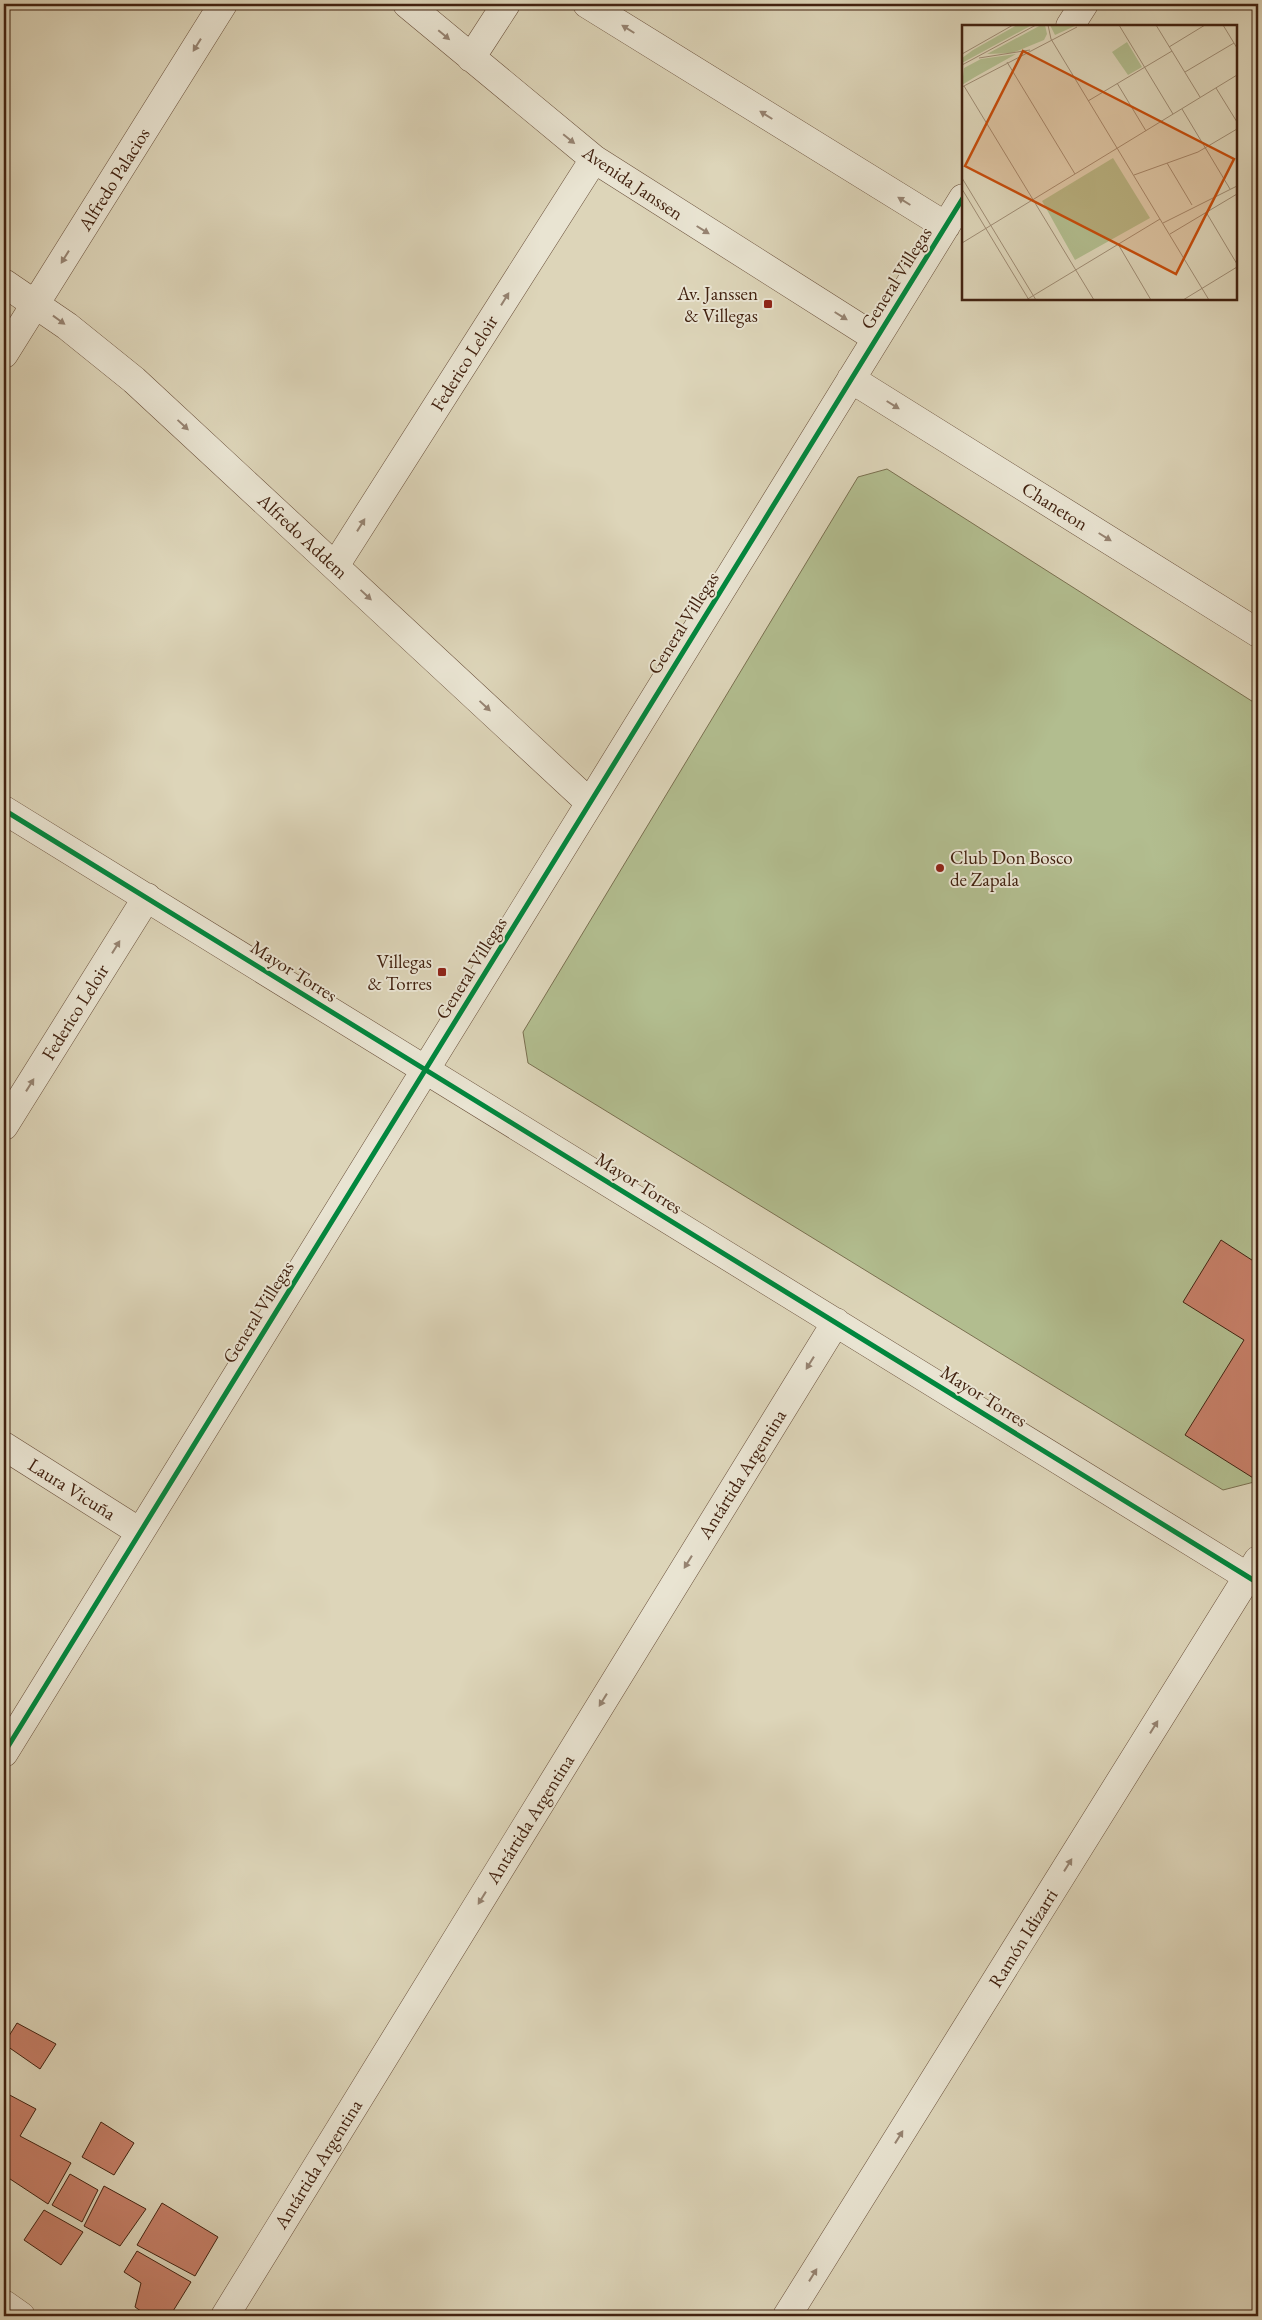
<svg xmlns="http://www.w3.org/2000/svg" width="1262" height="2320" font-family="'EB Garamond',serif">
<style>
.green{fill:#b2bd8f;stroke:#7a7050}
.building{fill:#c67f68;stroke:#422210}
.lines{fill:none;stroke-linecap:round;stroke-linejoin:round}
.minor-casing{stroke:#694f3a;stroke-width:29}
.tertiary-casing{stroke:#694f3a;stroke-width:29}
.minor{stroke:#e9e4d2;stroke-width:28}
.tertiary{stroke:#e9e4d2;stroke-width:28}
.cycleway-casing{stroke:#e9e4d2;stroke-width:8}
.cycleway{stroke:#00873e;stroke-width:5}
.oneway{fill:#968371}
.poi-dot{fill:#8f2418;stroke:#e9e4d2;stroke-width:2}
.labels{text-anchor:middle;dominant-baseline:central;stroke-width:4;stroke-linejoin:round;paint-order:stroke}
.street-label{font-size:19px;fill:#422210;stroke:#e9e4d2}
.poi-label{font-size:19px;fill:#422210;stroke:#e9e4d2;text-anchor:end}
.inset-road{fill:none;stroke:#9f8d75;stroke-width:1}
.view{fill:#c74e0d;fill-opacity:0.15;stroke:#c74e0d;stroke-width:2.5}
.inset-edge{fill:none;stroke:#422210;stroke-width:2.5}
</style>
<rect width="100%" height="100%" fill="#ddd5b9"/>
<filter id="stains"><feTurbulence type="fractalNoise" baseFrequency=".004" numOctaves="4"/><feColorMatrix values="0 0 0 0 .2 0 0 0 0 .09 0 0 0 0 .02 0 0 0 .5 -.17"/></filter>
<radialGradient id="worn" r=".72"><stop offset=".6" stop-color="#630" stop-opacity="0"/><stop offset="1" stop-color="#630" stop-opacity=".3"/></radialGradient>
<path class="green" d="M887,469L1258,705V1481L1223,1490L528,1063L523,1032L858,477Z"/>
<path class="building" d="M1221,1240L1258,1264V1481L1185,1435L1244,1340L1183,1302Z
M17,2023L56,2044L40,2069L4,2044Z
M4,2092L36,2109L20,2136L71,2163L48,2204L4,2175Z
M101,2122L134,2143L114,2175L82,2157Z
M70,2174L98,2190L82,2222L52,2205Z
M104,2186L146,2209L120,2246L84,2226Z
M162,2203L218,2237L195,2276L137,2245Z
M44,2210L83,2232L61,2265L24,2240Z
M137,2251L191,2282L170,2316H148L135,2307L141,2283L124,2272Z"/>
<g class="lines">
<defs>
<path id="minor" d="M407,4L594,159L876,338
M587,4L946,226
M1070,26L1084,4
M471,58L506,4
M4,283L67,326L134,380L590,803
M4,354L223,4
M851,379L1258,633
M335,566L594,159
M4,810L1258,1583
M4,1126L147,897
M4,1446L140,1532
M4,1753L963,198
M225,2316L836,1322
M787,2316L1258,1560"/>
<path id="tertiary" d="M4,2304L21,2316"/>
</defs>
<use href="#minor" class="minor-casing"/>
<use href="#tertiary" class="tertiary-casing"/>
<use href="#minor" class="minor"/>
<use href="#tertiary" class="tertiary"/>
<defs>
<path id="cycleway" d="M4,810L1258,1583
M4,1753L963,198"/>
</defs>
<use href="#cycleway" class="cycleway-casing"/>
<use href="#cycleway" class="cycleway"/>
</g>
<defs><path id="oneway-solid" d="M-6-.8H1V-3.2L6.5 0L1 3.2V.8H-6Z" transform="scale(1.25)"/></defs>
<g class="oneway">
<use href="#oneway-solid" transform="translate(628 29) rotate(-148)"/>
<use href="#oneway-solid" transform="translate(444 35) rotate(40)"/>
<use href="#oneway-solid" transform="translate(197 45) rotate(122)"/>
<use href="#oneway-solid" transform="translate(766 115) rotate(-148)"/>
<use href="#oneway-solid" transform="translate(569 139) rotate(39)"/>
<use href="#oneway-solid" transform="translate(904 201) rotate(-148)"/>
<use href="#oneway-solid" transform="translate(703 230) rotate(32)"/>
<use href="#oneway-solid" transform="translate(65 257) rotate(122)"/>
<use href="#oneway-solid" transform="translate(505 299) rotate(-58)"/>
<use href="#oneway-solid" transform="translate(841 316) rotate(32)"/>
<use href="#oneway-solid" transform="translate(59 320) rotate(36)"/>
<use href="#oneway-solid" transform="translate(893 405) rotate(32)"/>
<use href="#oneway-solid" transform="translate(183 425) rotate(43)"/>
<use href="#oneway-solid" transform="translate(361 525) rotate(-58)"/>
<use href="#oneway-solid" transform="translate(1105 537) rotate(32)"/>
<use href="#oneway-solid" transform="translate(366 595) rotate(43)"/>
<use href="#oneway-solid" transform="translate(485 706) rotate(43)"/>
<use href="#oneway-solid" transform="translate(116 947) rotate(-58)"/>
<use href="#oneway-solid" transform="translate(30 1085) rotate(-58)"/>
<use href="#oneway-solid" transform="translate(810 1363) rotate(122)"/>
<use href="#oneway-solid" transform="translate(688 1562) rotate(122)"/>
<use href="#oneway-solid" transform="translate(603 1700) rotate(122)"/>
<use href="#oneway-solid" transform="translate(1154 1727) rotate(-58)"/>
<use href="#oneway-solid" transform="translate(1068 1865) rotate(-58)"/>
<use href="#oneway-solid" transform="translate(482 1898) rotate(122)"/>
<use href="#oneway-solid" transform="translate(899 2137) rotate(-58)"/>
<use href="#oneway-solid" transform="translate(813 2275) rotate(-58)"/>
</g>
<g class="poi-dot">
<rect x="763" y="299" width="10" height="10" rx="2.5"/>
<circle cx="940" cy="868" r="5"/>
<rect x="437" y="967" width="10" height="10" rx="2.5"/>
</g>
<g class="labels">
<g class="street-label">
<text transform="translate(114 179) rotate(-58)">Alfredo Palacios</text>
<text transform="translate(633 183) rotate(34)">Avenida Janssen</text>
<text transform="translate(896 278) rotate(-58)">General Villegas</text>
<text transform="translate(464 363) rotate(-58)">Federico Leloir</text>
<text transform="translate(1055 506) rotate(32)">Chaneton</text>
<text transform="translate(303 536) rotate(43)">Alfredo Addem</text>
<text transform="translate(683 623) rotate(-58)">General Villegas</text>
<text transform="translate(471 968) rotate(-58)">General Villegas</text>
<text transform="translate(294 971) rotate(32)">Mayor Torres</text>
<text transform="translate(75 1012) rotate(-58)">Federico Leloir</text>
<text transform="translate(639 1183) rotate(32)">Mayor Torres</text>
<text transform="translate(258 1312) rotate(-58)">General Villegas</text>
<text transform="translate(984 1396) rotate(32)">Mayor Torres</text>
<text transform="translate(742 1474) rotate(-58)">Antártida Argentina</text>
<text transform="translate(72 1489) rotate(32)">Laura Vicuña</text>
<text transform="translate(530 1819) rotate(-58)">Antártida Argentina</text>
<text transform="translate(1023 1938) rotate(-58)">Ramón Idizarri</text>
<text transform="translate(318 2164) rotate(-58)">Antártida Argentina</text>
</g>
<g class="poi-label">
<text x="758" y="293">Av. Janssen<tspan x="758" dy="22">&amp; Villegas</tspan></text>
<text x="950" y="857" text-anchor="start">Club Don Bosco<tspan x="950" dy="22">de Zapala</tspan></text>
<text x="432" y="961">Villegas<tspan x="432" dy="22">&amp; Torres</tspan></text>
</g>
</g>
<g transform="translate(962 25)">
<rect width="275" height="275" fill="#ddd5b9"/>
<path d="M55,0H70L0,38V33L11,25ZM79,0H83L85,9L82,15L50,28L25,29ZM88,0H115L93,10ZM165,17L180,42L166,50L150,27ZM54,29L13,52L0,60L2,43L19,34ZM151,133L188,193L113,235L80,176Z" fill="#b2bd8f"/>
<path class="inset-road" d="M86,0L89,14L247,275M157,0L211,89M194,0L238,72M261,0L275,23M207,22L243,0M0,29L51,0M17,33L68,25M45,37L113,149M0,40L74,0M223,47L272,18M155,58L184,106M2,61L132,275M0,62L115,2M254,63L275,97M126,76L210,26M220,84L268,164M205,138L230,180M172,150L236,127L275,104M0,153L74,275M0,164L67,275M244,187L275,239M201,198L275,161M208,209L275,169M0,218L275,50M156,219L189,275M64,275L198,194M221,275L275,242"/>
<path class="view" d="M61,26L272,134L214,249L3,141Z"/>
<rect width="275" height="275" class="inset-edge"/>
</g>
<rect width="1262" height="2320" fill="none" stroke="#ddd5b9" stroke-width="20"/>
<rect x="5" y="5" width="1252" height="2310" fill="none" stroke="#422210" stroke-width="2.5"/>
<rect x="10" y="10" width="1242" height="2300" fill="none" stroke="#422210"/>
<rect width="100%" height="100%" filter="url(#stains)"/>
<rect width="100%" height="100%" fill="url(#worn)"/>
</svg>
